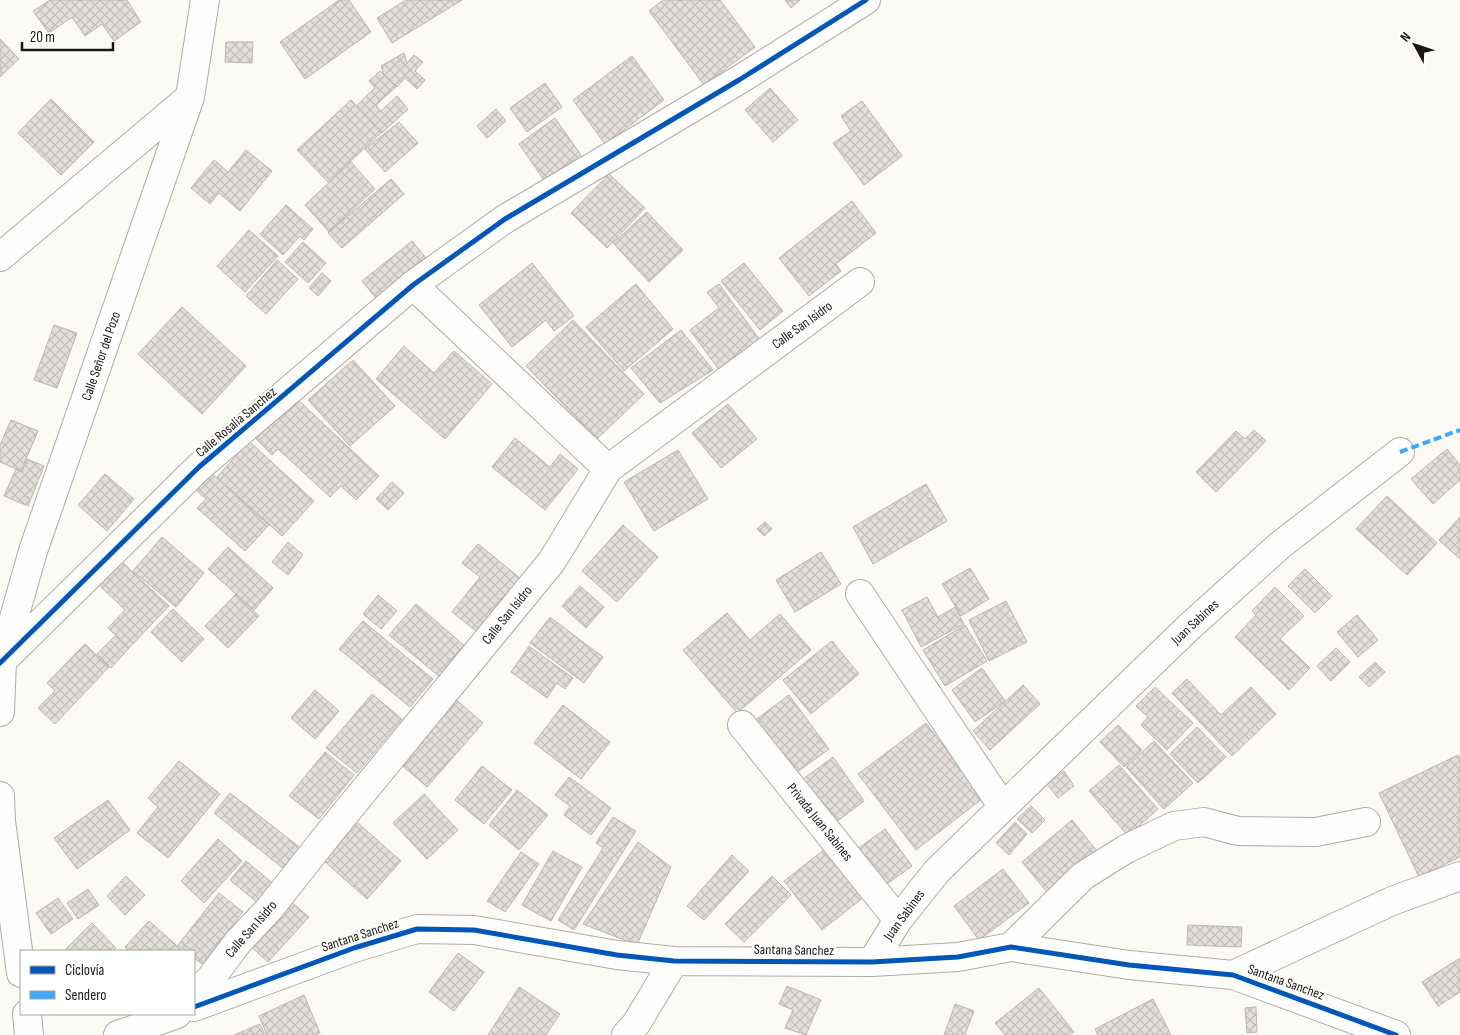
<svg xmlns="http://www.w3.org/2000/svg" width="1460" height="1035" font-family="'Sofia Sans Condensed',sans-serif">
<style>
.building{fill:url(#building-cross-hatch);stroke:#bbb7b2}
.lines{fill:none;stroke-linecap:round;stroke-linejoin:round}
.minor-casing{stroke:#aeaca6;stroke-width:30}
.minor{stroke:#fefefe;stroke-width:28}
.quiet{stroke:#3fa9f5;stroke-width:4;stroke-dasharray:8 4;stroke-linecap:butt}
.cycleway-casing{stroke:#fff;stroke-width:8}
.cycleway{stroke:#0057b8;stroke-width:5}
.labels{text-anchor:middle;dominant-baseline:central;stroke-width:4.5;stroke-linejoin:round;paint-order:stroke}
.street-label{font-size:14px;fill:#1a1810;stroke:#fff}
</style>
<defs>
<pattern id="building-cross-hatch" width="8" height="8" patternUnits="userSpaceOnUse" patternTransform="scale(1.25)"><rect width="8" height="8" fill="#e3deda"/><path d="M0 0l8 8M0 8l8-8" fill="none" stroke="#c2beba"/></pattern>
</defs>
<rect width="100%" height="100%" fill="#fbfaf5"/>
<path class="building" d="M50,0H127L141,22L114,41L102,24L85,36L72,17L49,33L33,11Z
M339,0H349L371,32L305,79L280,42Z
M406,0H462L392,43L377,18Z
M663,0H720L755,47L704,85L649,11Z
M785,0H800L791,8Z
M0,39L19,59L0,77Z
M226,42H253L252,63L225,62Z
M404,53L407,63L414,55L423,62L415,71L425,80L417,89L405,78L397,87L384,75L381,66Z
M632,56L664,100L605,144L573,100Z
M380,71L396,87L376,105L381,111L397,96L408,109L382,133L357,105L375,88L369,81Z
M545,83L562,107L527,132L510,108Z
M770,88L798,120L773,142L745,110Z
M51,99L94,142L61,175L18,133Z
M351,100L381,133L328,182L297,150Z
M862,101L902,156L864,185L833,143L851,131L841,116Z
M496,109L506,121L487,138L477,126Z
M555,118L581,155L544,180L519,144Z
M399,122L418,143L385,172L365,149Z
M246,150L272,171L240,211L219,193L210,204L191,188L214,160L228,172Z
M351,162L375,189L329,232L305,205Z
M609,174L645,208L607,248L571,213Z
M391,179L404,194L342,248L328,233Z
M852,201L876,233L836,264L841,271L809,296L779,258Z
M286,205L313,229L304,240L300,236L283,255L260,234Z
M647,212L683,250L649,282L613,243Z
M249,230L278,256L245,292L217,266Z
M412,241L430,263L380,303L362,281Z
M303,242L326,263L308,283L285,262Z
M277,260L298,279L266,314L246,296Z
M532,263L574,316L554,331L546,320L512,347L479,305Z
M744,263L783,311L760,330L721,281Z
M322,273L331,281L318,296L309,288Z
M636,284L673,329L624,371L586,327Z
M719,284L760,340L719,370L690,330L719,308L707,292Z
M182,307L246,366L202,414L138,354Z
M573,320L644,394L597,439L526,366Z
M54,325L77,333L57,388L34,380Z
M681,330L713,370L660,403L631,368Z
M404,346L434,373L454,351L492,384L445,439L376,379Z
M353,360L395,406L350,446L308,400Z
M295,397L379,476L356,500L341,486L330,497L278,449L272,455L256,439Z
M728,404L757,439L721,468L692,433Z
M11,420L38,431L21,471L0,462V445Z
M1254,430L1266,441L1216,492L1196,472L1236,431L1245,439Z
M515,438L550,467L560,454L578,469L545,510L492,467Z
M249,441L314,501L282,536L217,477Z
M1447,449L1460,465V480L1433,504L1411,479Z
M678,450L708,499L654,531L624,482Z
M27,459L44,466L28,506L4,496L16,469L22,472Z
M211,473L269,525L245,551L197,508L206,499L196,490Z
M105,474L134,499L107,531L78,505Z
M392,482L404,493L388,510L376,499Z
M926,484L947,521L873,564L853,527Z
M1387,496L1437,543L1407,575L1356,529Z
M1460,517V559L1439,540Z
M765,522L772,529L764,536L757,529Z
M623,525L658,557L617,602L582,571Z
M162,537L204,573L176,607L133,571Z
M288,542L303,555L288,575L272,562Z
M478,544L520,578L477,632L452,612L480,577L462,563Z
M228,547L273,588L254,610L208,569Z
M821,552L841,584L795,612L776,580Z
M119,559L169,606L129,648L108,628L125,610L97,583Z
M970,568L989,599L961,616L942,584Z
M1305,569L1332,596L1315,613L1288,586Z
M580,586L604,607L586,628L562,606Z
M1275,587L1304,616L1280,639L1310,668L1289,690L1235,637L1256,615L1252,611Z
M236,594L259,616L228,648L205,626Z
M378,595L397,611L381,629L363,614Z
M927,597L938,617L955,607L964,624L921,647L902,610Z
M1006,601L1027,642L989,661L969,620Z
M416,604L466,647L440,677L389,635Z
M173,609L204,639L182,662L151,632Z
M727,613L750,640L780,614L811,650L737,713L683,650Z
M1357,615L1378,640L1358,657L1337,632Z
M550,617L603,657L584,683L530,643Z
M363,621L433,679L410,707L339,649Z
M965,625L987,661L945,686L923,650Z
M116,635L129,648L111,668L97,654Z
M832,641L859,674L811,714L783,680Z
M85,644L109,667L55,724L38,708L55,691L47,683Z
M529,646L573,678L565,689L557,683L547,698L511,672Z
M1336,648L1350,662L1331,681L1317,666Z
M1375,662L1385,672L1369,687L1359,677Z
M982,668L1005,701L975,722L952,690Z
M1187,679L1221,715L1251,687L1276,714L1232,756L1172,693Z
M1023,685L1040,704L990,750L973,731Z
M1155,687L1193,723L1167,750L1141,725L1148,717L1136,706Z
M315,690L339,711L315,739L291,718Z
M372,694L402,719L357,773L326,748Z
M789,695L829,749L793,775L754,721Z
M453,697L483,723L427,787L397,761Z
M563,705L610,742L581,779L534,743Z
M926,723L983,798L916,850L858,774Z
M1118,725L1142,750L1124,767L1100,742Z
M1197,727L1226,757L1198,783L1170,754Z
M1154,741L1193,783L1164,809L1126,767Z
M325,752L354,775L319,819L289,796Z
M1458,755L1460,759V857L1419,877L1379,793Z
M833,757L864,801L831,826L799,782Z
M179,761L220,794L168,858L137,833L158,807L148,798Z
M1119,765L1158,809L1128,836L1089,791Z
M482,766L512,790L484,824L455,800Z
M1064,771L1074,786L1058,798L1047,784Z
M569,777L611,808L591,835L564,815L570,806L555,795Z
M517,790L548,815L519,850L489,825Z
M230,793L302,849L285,870L214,813Z
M424,794L458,830L427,859L393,823Z
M108,800L130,830L77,869L54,838Z
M1031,806L1045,820L1032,833L1017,819Z
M613,817L636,831L574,930L558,920L603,848L596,843Z
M1072,820L1097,851L1047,892L1022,862Z
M1015,822L1027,834L1009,855L996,843Z
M358,823L401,861L367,899L324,861Z
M885,829L912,866L880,889L853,852Z
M218,839L242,861L204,903L181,881Z
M638,842L671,867L637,945L583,924Z
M826,848L864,897L822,930L784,881Z
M553,851L582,867L551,921L522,905Z
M521,852L539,864L505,912L487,901Z
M732,855L749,871L704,920L687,906Z
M246,861L275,885L259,904L230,880Z
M1003,869L1029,903L979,940L954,906Z
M126,876L145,895L125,915L107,896Z
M772,876L791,895L744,942L725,924Z
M88,889L99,905L78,919L67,903Z
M219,893L243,912L202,964L194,958V951H186L178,945Z
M58,898L73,919L51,934L36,913Z
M288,899L309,917L268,962L248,944Z
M149,921L183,951H129L125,947Z
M92,923L116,948L113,951H64Z
M1188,925L1242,927L1241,947L1187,945Z
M458,953L484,972L454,1011L429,992Z
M1460,958V992L1438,1006L1422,982Z
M787,986L821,1000L806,1035L785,1028L793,1010L779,1004Z
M519,987L560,1014L546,1035H488Z
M1039,988L1074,1032L1069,1035H1005L995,1023Z
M304,995L320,1033L315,1035H267L259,1016Z
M1153,999L1171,1035H1098L1095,1029Z
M955,1004L974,1011L965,1035H944Z
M1256,1007L1257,1032L1247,1033L1245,1008Z
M260,1024L265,1035H234Z"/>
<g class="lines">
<defs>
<path id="minor" d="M0,257L189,98
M413,285L608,469
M860,594L1003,807
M0,663L199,467L413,285L505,219L739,80L866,0
M0,712L2,660L33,551L190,97L205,0
M742,725L898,920
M0,796L1,821L21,973
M1011,947L1083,876L1126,849L1174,826L1204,822L1238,831L1316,832L1366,822
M872,962L898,920L937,871L1188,628L1279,546L1400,452
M1233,975L1392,901L1460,876
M194,995L211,978L238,942L270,908L330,832L552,561L608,469L860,282
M194,1007L354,948L417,929L474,930L617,955L674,961L872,962L958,957L1011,947L1129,965L1233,975L1396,1035
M27,1014L29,1035
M118,1035L177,1014
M626,1035L636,1024L674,961"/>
</defs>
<use href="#minor" class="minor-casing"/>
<use href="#minor" class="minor"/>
<path class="quiet" d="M1400,452L1460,430"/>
<defs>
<path id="cycleway" d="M0,663L199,467L413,285L505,219L739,80L866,0
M194,1007L354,948L417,929L474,930L617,955L674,961L872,962L958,957L1011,947L1129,965L1233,975L1396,1035"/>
</defs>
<use href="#cycleway" class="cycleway-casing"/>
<use href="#cycleway" class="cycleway"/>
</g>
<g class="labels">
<g class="street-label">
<text transform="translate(802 325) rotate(-36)">Calle San Isidro</text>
<text transform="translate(101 356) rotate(-71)">Calle Señor del Pozo</text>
<text transform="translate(236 422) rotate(-40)">Calle Rosalia Sanchez</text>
<text transform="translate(507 615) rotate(-51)">Calle San Isidro</text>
<text transform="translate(1195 622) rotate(-43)">Juan Sabines</text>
<text transform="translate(820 822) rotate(51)">Privada Juan Sabines</text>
<text transform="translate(904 915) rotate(-54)">Juan Sabines</text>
<text transform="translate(251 929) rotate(-49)">Calle San Isidro</text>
<text transform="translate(360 935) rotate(-18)">Santana Sanchez</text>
<text transform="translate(794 950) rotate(1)">Santana Sanchez</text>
<text transform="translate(1286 982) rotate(20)">Santana Sanchez</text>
</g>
</g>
<rect x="20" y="950" width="175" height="65" fill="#ffffff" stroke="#a3a39f"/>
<rect x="30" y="966" width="25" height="8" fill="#0057b8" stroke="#a3a39f"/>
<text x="65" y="975" font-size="15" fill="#1a1810">Ciclovía</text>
<rect x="30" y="991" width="25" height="8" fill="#3fa9f5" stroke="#a3a39f"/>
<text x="65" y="1000" font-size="15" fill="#1a1810">Sendero</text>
<g transform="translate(1415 45) rotate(310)" stroke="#ffffff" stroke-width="4" paint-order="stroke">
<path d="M0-4L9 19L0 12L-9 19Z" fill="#1a1810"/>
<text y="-8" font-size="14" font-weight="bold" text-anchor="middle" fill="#1a1810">N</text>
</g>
<path d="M22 42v8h91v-8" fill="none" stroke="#1a1810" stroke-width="2.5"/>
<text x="30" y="42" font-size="15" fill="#1a1810" stroke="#ffffff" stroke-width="4" paint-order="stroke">20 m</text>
</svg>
